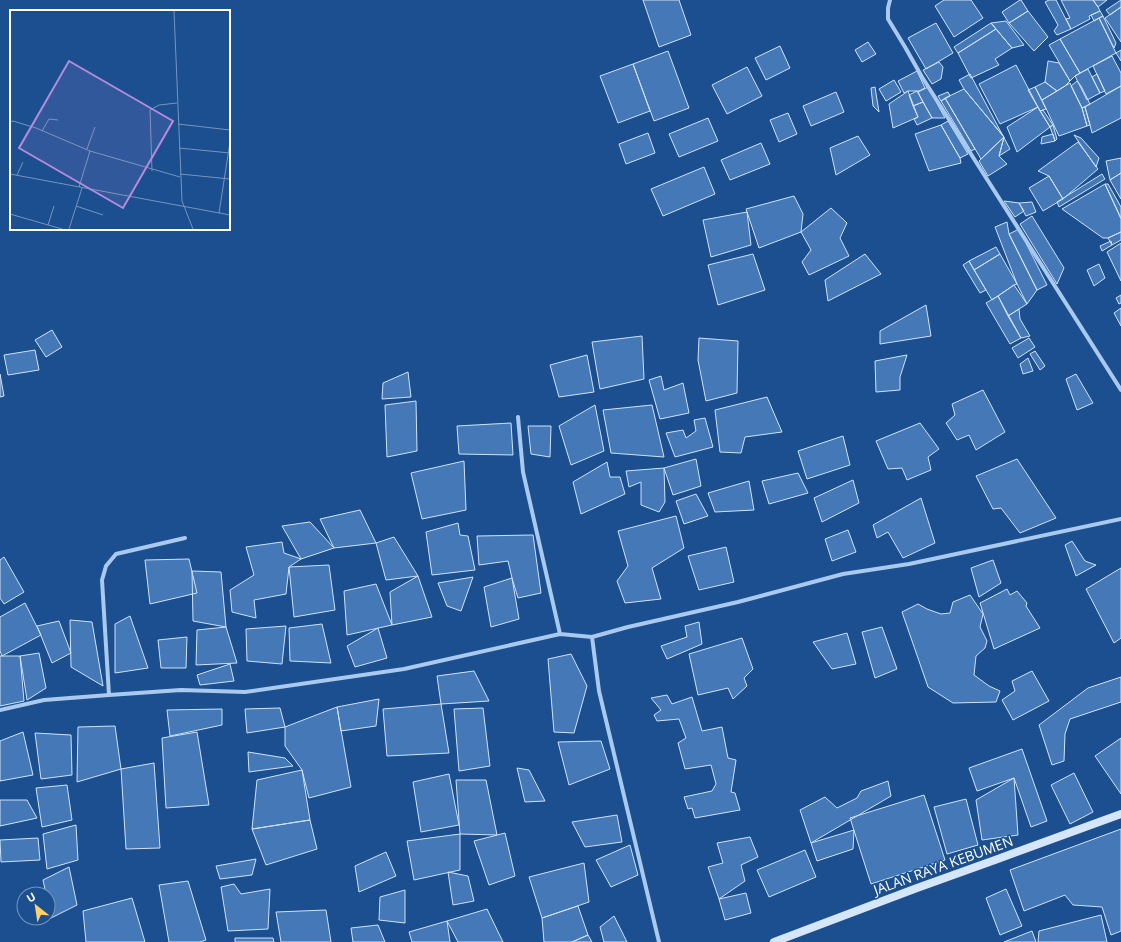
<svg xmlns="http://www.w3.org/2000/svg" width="1121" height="942" font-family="'Open Sans',sans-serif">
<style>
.building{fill:#4478b7;stroke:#cfe3fa}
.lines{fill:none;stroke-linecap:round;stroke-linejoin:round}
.street{stroke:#a9c9ee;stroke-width:4}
.secondary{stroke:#d6e6fa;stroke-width:8}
.labels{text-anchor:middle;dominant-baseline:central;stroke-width:3;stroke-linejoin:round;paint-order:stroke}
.street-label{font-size:14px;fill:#fff;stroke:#1b4f8f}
.inset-road{fill:none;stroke:#7695bc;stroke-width:1}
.view{fill:#b68bdc;fill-opacity:0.15;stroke:#b68bdc;stroke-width:2}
.inset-edge{fill:none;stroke:#fff;stroke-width:2}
</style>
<rect width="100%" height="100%" fill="#1b4f8f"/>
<path class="building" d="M643,0H679L691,35L659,47Z
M944,0H971L983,18L954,37L935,6Z
M1020,0H1021L1028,11L1009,23L1002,12Z
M1049,0H1056L1071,29L1057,35L1054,31L1058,25L1045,2Z
M1061,0H1093L1098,7L1100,11L1089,16L1090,19L1071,29L1066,19L1070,18Z
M1093,0H1107L1098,7Z
M1121,0V7L1110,15L1106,10Z
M1121,7V42L1105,18Z
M1028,11L1048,37L1034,51L1009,23Z
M1100,11L1103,16L1094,21L1091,15Z
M1103,16L1116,43L1114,48L1099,18Z
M1099,18L1116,53L1080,73L1060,39Z
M1006,21L1024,45L1012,48L991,23Z
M936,23L953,53L926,69L908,38Z
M991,23L996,29L958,53L954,47Z
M996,29L1012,48L995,59L999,65L971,78L958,53Z
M1060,39L1080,73L1075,76L1070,81L1049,45Z
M868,42L876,54L862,62L855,50Z
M780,46L790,68L766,80L755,58Z
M1121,50V61L1116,53Z
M668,51L689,108L654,121L633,64Z
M1112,56L1121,73V86L1106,94L1093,66Z
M1048,61L1059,63L1070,81L1065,86L1057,91L1045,82Z
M939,62L943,67L941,79L932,84L923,70Z
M633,64L650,111L618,123L600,76Z
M1016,65L1038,107L1000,124L979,84Z
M747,67L762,96L727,114L712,85Z
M1088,69L1100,93L1087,100L1075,76Z
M917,71L925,88L919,91H908L904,93L898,81Z
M970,74L1010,149L999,156L1004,137L964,89L959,80Z
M1097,74L1105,91L1100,93L1092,77Z
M894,80L901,92L886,101L879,89Z
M1077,81L1081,86L1090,104L1082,108L1071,86Z
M1045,82L1057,91L1042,100L1035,87Z
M1070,83L1082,108L1087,126L1059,136L1042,100Z
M1121,86V118L1092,133L1090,125L1085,107Z
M875,87L879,112L873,106L871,88Z
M928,87L945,118H932L923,102L918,92Z
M1035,87L1046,109L1040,111L1028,90Z
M964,89L1004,137L981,159L945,98Z
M908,91L918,117L893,128L889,104Z
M917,91L923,102L913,106L909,95Z
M836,92L844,112L811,126L803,106Z
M948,92L950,96L941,101L938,96Z
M945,98L975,149L971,151L941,101Z
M923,102L932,118L917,125L914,119L918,117L913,106Z
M1038,107L1050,127L1017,152L1007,127Z
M1085,107L1090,125L1087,126L1082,108Z
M1043,110L1053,125L1050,127L1040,111Z
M788,113L797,134L779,142L770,120Z
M708,118L718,141L679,157L669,134Z
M948,121L968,154L960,158L941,125Z
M941,125L960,158L961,163L929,171L915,134Z
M1053,125L1057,139L1055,141L1050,127Z
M648,133L655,153L626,164L619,144Z
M1053,134L1055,141L1041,144L1042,137Z
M1074,135L1081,138L1099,158L1096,167Z
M858,136L870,155L836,175L830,148Z
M1004,137L999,156L1007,164L988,176L979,161Z
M1078,142L1098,169L1063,199L1049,176L1038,171Z
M761,143L770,164L730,180L721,160Z
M1121,158V173L1110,180L1106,161Z
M704,167L715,194L663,216L651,189Z
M1121,173V199L1110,180Z
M1102,174L1105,179L1059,207L1057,202Z
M1049,176L1063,199L1043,211L1029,188Z
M1105,184L1121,219V232L1108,238H1103L1062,209Z
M1105,184H1108L1121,207V218Z
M794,196L803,214L801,232L759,248L746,209Z
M1004,201L1019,203L1024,211L1015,217Z
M1032,202L1036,212L1026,216L1019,203Z
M831,208L847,223L840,238L849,256L809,275L802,262L811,250L801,232Z
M747,212L751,245L711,257L703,220Z
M1032,216L1064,268L1057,284L1020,224Z
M1007,222L1009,234L1037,290L1027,304L1017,284L995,227Z
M1019,229L1047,285L1037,290L1009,234Z
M1121,232V240L1112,245L1108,238Z
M1111,241L1112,245L1102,251L1100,246Z
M1121,243V281L1107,252Z
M996,247L1000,254L974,270L969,261Z
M753,254L765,290L718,305L708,265Z
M865,254L881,274L828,301L825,280Z
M1000,254L1017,284L1014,285L992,300L974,270Z
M969,261L986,290L980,293L963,265Z
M1099,264L1105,278L1094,286L1087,270Z
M1014,285L1027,304L1008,316L998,296Z
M1121,295V303L1119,304L1116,298Z
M998,296L1021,338L1010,344L986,303Z
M926,305L931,336L880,344V331Z
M1121,308V326L1114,313Z
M1019,309L1020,319L1030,336L1021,338L1008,316Z
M52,330L62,347L46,357L35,340Z
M642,336L644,379L600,389L592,342Z
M699,338L738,341L737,393L706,401L698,360Z
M1029,338L1035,347L1018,358L1012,348Z
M35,350L39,370L8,375L4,355Z
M1035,351L1045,366L1040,370L1030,354Z
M587,355L594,392L559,397L550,365Z
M907,355L900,377V390L876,392L875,361Z
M1028,358L1033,371L1023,374L1020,364Z
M408,372L411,397L382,399L383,383Z
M0,374L4,396L0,397Z
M1076,374L1093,403L1077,410L1066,379Z
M661,376L664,390L683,383L689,413L660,419L649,380Z
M983,390L1005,432L976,450L969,435L957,440L946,423L955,415L952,404Z
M767,397L782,432L745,437L741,453L720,452L715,410Z
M416,401L417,451L387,457L385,405Z
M595,405L604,451L571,465L559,426Z
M652,405L664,457L611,453L603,410Z
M705,418L713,447L675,457L666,433L683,430L686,438L696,431L694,420Z
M511,423L513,455L459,454L457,426Z
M920,423L939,449L928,457L931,470L907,480L902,468L888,469L876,441Z
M528,426H551L550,457L531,454Z
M843,436L850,465L807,479L798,451Z
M696,459L701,486L673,495L664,468Z
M1017,459L1056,518L1020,533L1001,508L993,509L976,476Z
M464,461L466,510L422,519L411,473Z
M607,462L610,477H620L625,494L581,514L573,482Z
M664,468L665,502L659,512L641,505V482L629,487L626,471Z
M798,473L808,493L769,504L762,481Z
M853,480L859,503L822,522L814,498Z
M749,481L754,510L715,512L708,493Z
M696,494L708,516L684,524L676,501Z
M921,498L935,543L903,558L888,532L877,538L873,525Z
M360,510L376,543L334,548L320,519Z
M676,516L684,548L652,568L661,599L625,603L617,581L628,566L618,531Z
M310,522L334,548L301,559L282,526Z
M458,523L460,535L468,536L475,570L432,575L426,532Z
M848,530L856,552L832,561L825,539Z
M533,535L541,593L518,598L512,578L508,561L479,565L477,536Z
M394,537L418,576L386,580L376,543Z
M1072,541L1085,561L1096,565L1076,576L1065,545Z
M282,542L284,553L301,559L289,567L286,594L254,600L256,618L232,612L230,590L254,575L246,547Z
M726,547L734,582L699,590L688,556Z
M4,557L24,592L4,604L0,598V560Z
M189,559L197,593L150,604L145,560Z
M993,560L1001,583L979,597L971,568Z
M329,565L335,610L294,617L289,567Z
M1121,568V638L1114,643L1086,589Z
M192,571L221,572L226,627L193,621Z
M418,576L432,617L392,625L390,592Z
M473,577L461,611L447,606L438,583Z
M512,578L519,619L491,627L484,587Z
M376,584L392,625L347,635L344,591Z
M1007,589L1010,595L1017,591L1027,603L1026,606L1040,628L994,649L980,603Z
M970,595L983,614L980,627L987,641L985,648L976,656L974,675L989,686L1000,691L996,702L953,703L928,687L902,612L918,604L927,609L941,614L950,613L953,602Z
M25,603L41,635L2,656L0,651V617Z
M130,616L148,668L115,673V624Z
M70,620L92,622L103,686L71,667Z
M59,621L71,653L52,663L37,626Z
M699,622L702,644L667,659L661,646L687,637L685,626Z
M322,624L331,663L290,661L289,628Z
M286,626L282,664L247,661L246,629Z
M226,627L237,663L196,665L197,630Z
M882,627L897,669L875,678L862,632Z
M378,628L387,658L355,667L347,646Z
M847,633L856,664L832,669L813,642Z
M187,637L186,668H161L158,640Z
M742,638L753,669L744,678L747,686L733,699L728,688L698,695L689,654Z
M39,653L46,688L27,700L20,656Z
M571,654L587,686L574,733L554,732L548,659Z
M0,656H20L24,701L0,706Z
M230,664L234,681L200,685L197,675Z
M474,671L489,701L441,704L437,676Z
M1032,671L1049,701L1013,720L1002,700L1015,691L1012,681Z
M1121,677V702L1070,719L1065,734L1064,761L1052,765L1039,725L1088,688Z
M667,695L672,704L692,697L702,731L722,727L728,758L736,760L731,792L735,793L740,810L695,818L692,808L688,809L684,797L712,791L716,784L711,765L685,769L678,743L686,738L679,719L657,721L654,715L661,710L651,698Z
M379,699L376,726L341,731L337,707Z
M441,704L449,753L387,756L383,709Z
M337,707L351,787L309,798L302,770L285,746V727Z
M280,708L285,727L247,733L245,709Z
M483,708L490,766L459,771L454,709Z
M222,709V725L170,736L167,710Z
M115,726L121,769L77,782L78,727Z
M23,732L33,775L0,781V741Z
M197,732L209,805L166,808L162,738Z
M35,733L71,735L72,775L41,779Z
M1121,738V794L1095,756Z
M601,741L610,769L569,785L558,742Z
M1022,749L1047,821L1031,827L1014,778L977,791L969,768Z
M248,752L285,758L293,766L249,772Z
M154,763L160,848L126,849L121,769Z
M517,768L529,770L545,801L525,802Z
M302,770L310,820L252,829L257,780Z
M1074,773L1093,812L1070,824L1051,785Z
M449,774L459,825L421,832L413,782Z
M1014,778L1018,835L982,840L976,800Z
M456,780H486L497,835L460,834Z
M888,781L891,796L811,843L800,810L825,797L837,808L857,798L861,791Z
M67,785L72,820L42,827L36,788Z
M924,795L945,860L871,884L850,818Z
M966,799L978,845L947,854L934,807Z
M0,800H27L37,818L0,826Z
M617,815L622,842L585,847L572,822Z
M310,820L317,849L266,865L252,829Z
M76,825L78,860L47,869L43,834Z
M1121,829V931L1111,935L1102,907L1073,905L1065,895L1024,911L1010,870Z
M854,830L853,849L817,861L811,843Z
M505,833L515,876L489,885L474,841Z
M460,834V870L414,880L407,841Z
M750,837L758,857L741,865L745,881L719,899L708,867L723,863L717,843Z
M38,838L40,860L1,862L0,840Z
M630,845L638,875L611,887L596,860Z
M805,850L816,877L769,897L757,870Z
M386,852L396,876L359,892L355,866Z
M256,859L252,875L220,879L216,866Z
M584,863L589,902L542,918L529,877Z
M69,867L77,905L51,918L48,905V894H46L43,880Z
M448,872L468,876L474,901L453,905Z
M188,881L206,940L200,942H169L159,885Z
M234,884L241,894L270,889L268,929L228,931L221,887Z
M1006,889L1022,926L1000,935L986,898Z
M405,890V923L379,920L380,897Z
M746,893L751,913L725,920L719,899Z
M132,898L145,942H86L83,911Z
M578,906L588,935L572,942H544L542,918Z
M487,909L503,942H458L447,921Z
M326,910L331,942H281L276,912Z
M1101,915L1107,942H1038L1039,931Z
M614,916L627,942H604L600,927Z
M447,921L450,942H412L409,932Z
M378,925L385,942H353L351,928Z
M1032,931L1036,942H1004Z
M588,935L592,942H572Z
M235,938H273L274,942H235Z"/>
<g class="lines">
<path class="street" d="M890,0L888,8V19L905,47L922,77L1121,390
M518,417L523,472L560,634
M592,637L599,691L659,942
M109,695L102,580L106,566L116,554L185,538
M0,710L44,700L109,695L181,690L245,692L404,669L560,634L592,637L628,627L738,602L843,574L909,564L1121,519"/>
<path class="secondary" d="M774,942L917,888L995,860L1121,814"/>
</g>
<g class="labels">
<g class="street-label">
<text transform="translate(943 865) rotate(-20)">JALAN RAYA KEBUMEN</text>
</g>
</g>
<g transform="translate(10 10)">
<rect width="220" height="220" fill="#1b4f8f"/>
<path class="inset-road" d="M164,1L172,191L183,219M0,112L3,111L26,118L80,141L170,167M168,114L220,120M32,121L39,109L48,110M169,138L220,143M77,139L85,117M142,161L140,100L149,95L167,93M0,164L220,205M170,164L220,169M7,165L13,152M69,177L80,141M66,196L93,205M209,203L220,132M0,204L52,219M38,215L44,196M59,219L72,178"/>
<path class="view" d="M59,51L163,111L113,198L9,138Z"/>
<rect width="220" height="220" class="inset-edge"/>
</g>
<g transform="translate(36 906) rotate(330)"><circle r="19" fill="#1b4f8f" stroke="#7695bc"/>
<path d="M0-3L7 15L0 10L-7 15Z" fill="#ffd166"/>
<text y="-6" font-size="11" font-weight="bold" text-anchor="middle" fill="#ffffff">U</text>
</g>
</svg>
